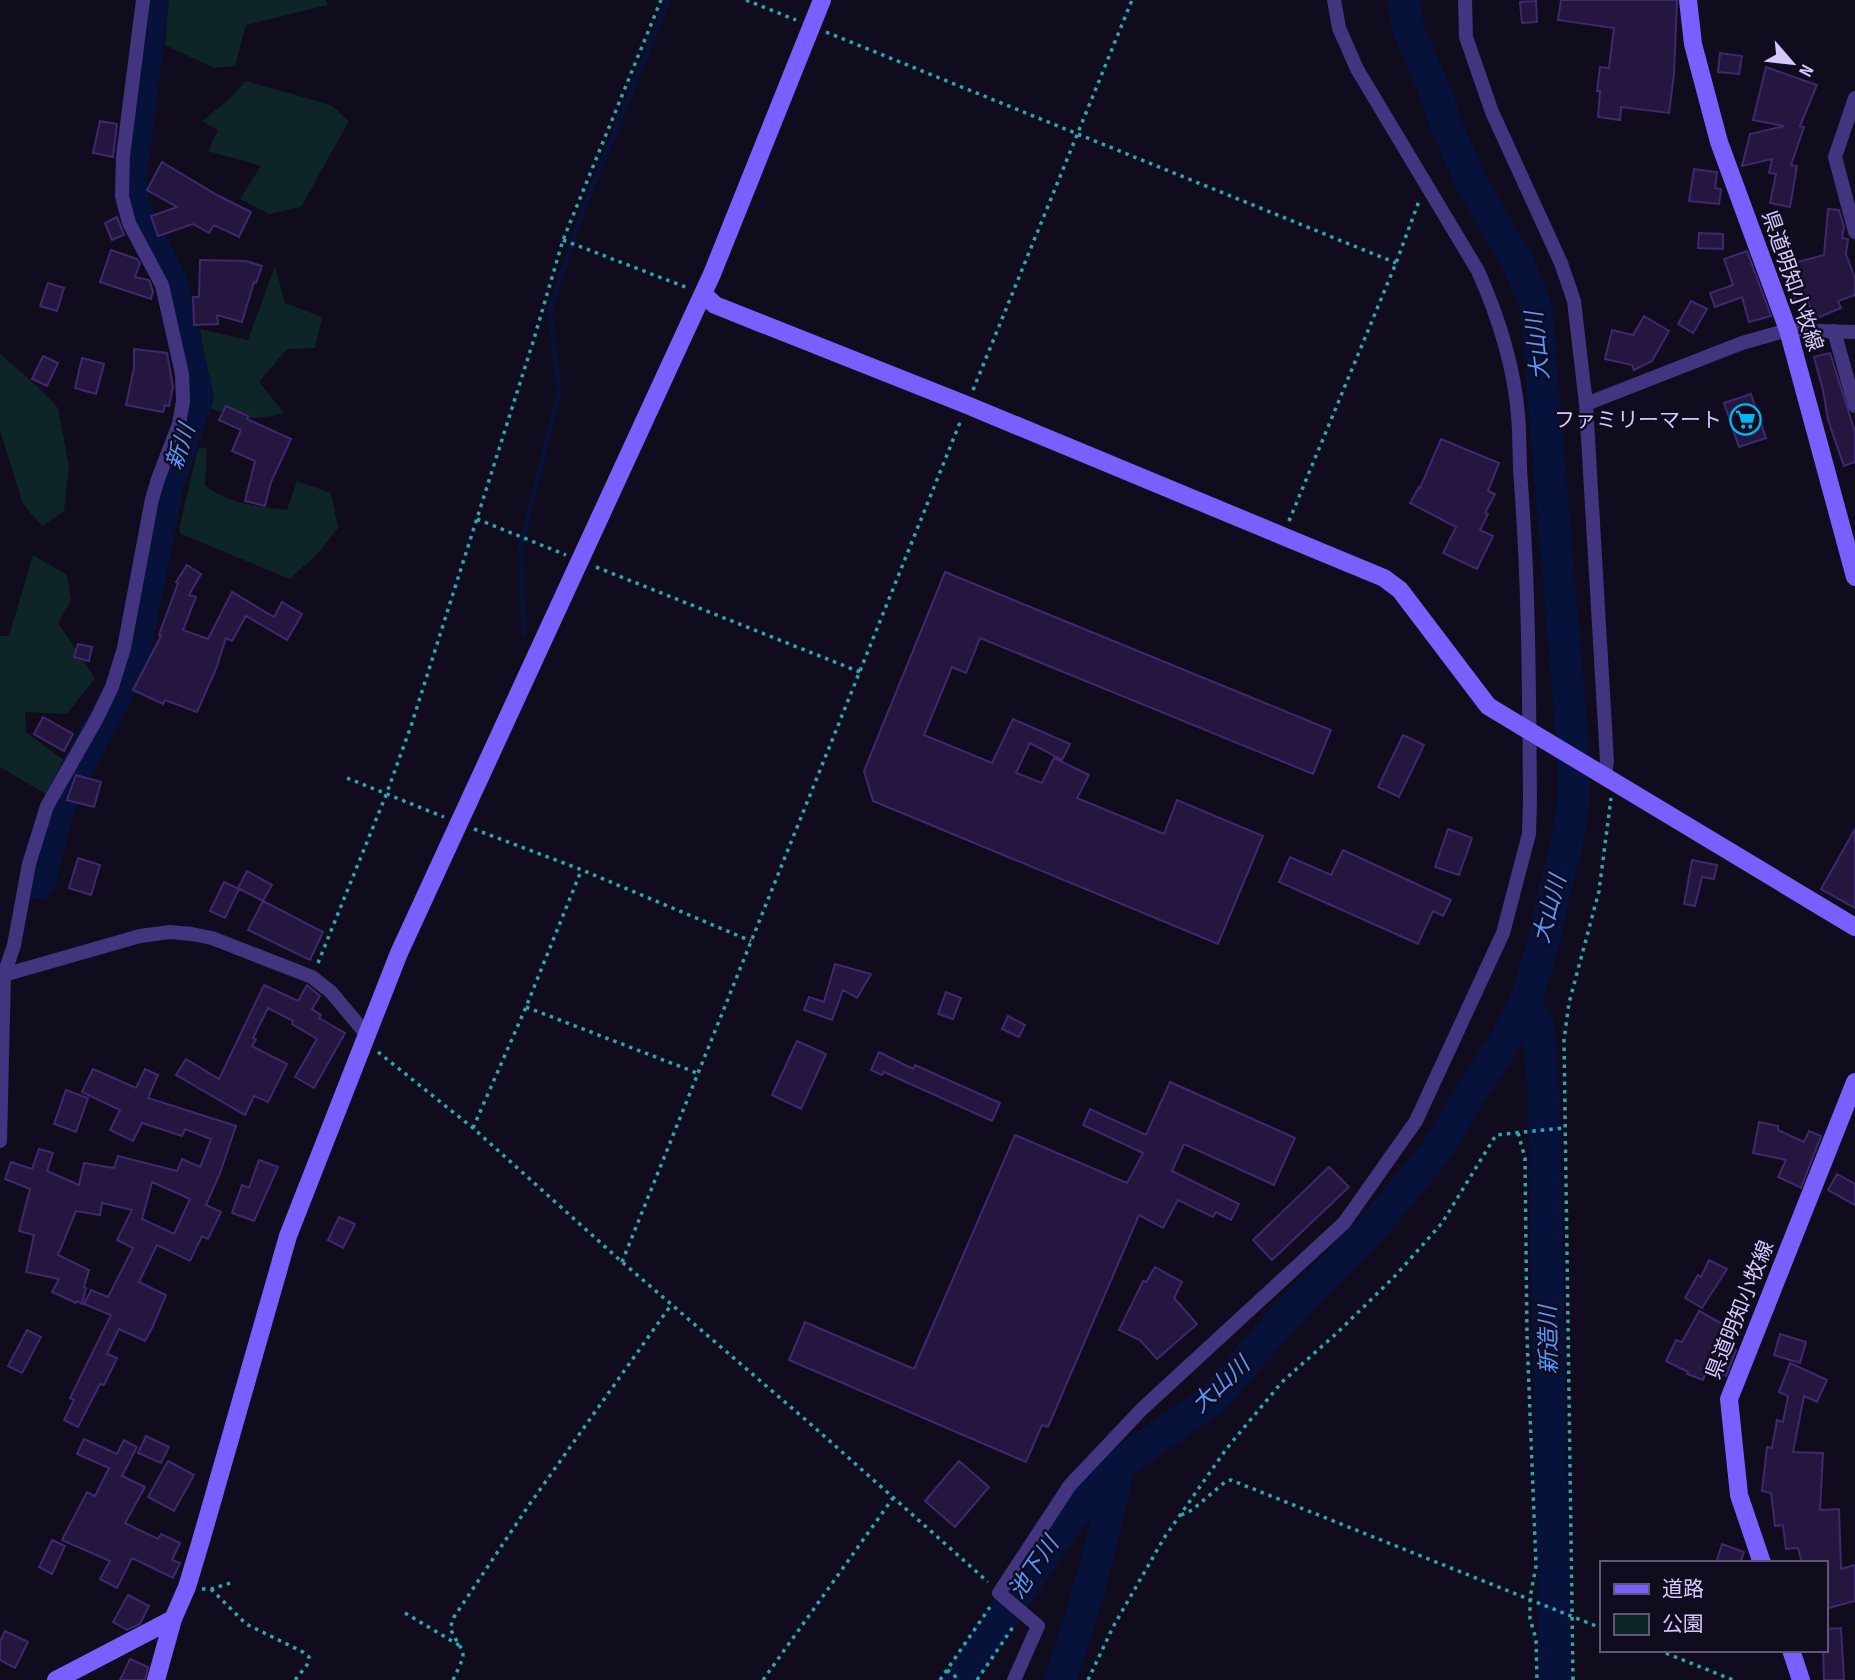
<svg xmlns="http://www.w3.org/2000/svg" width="1855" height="1680" font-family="'Sofia Sans Condensed','Noto Sans JP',sans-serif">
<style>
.green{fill:#0e2528}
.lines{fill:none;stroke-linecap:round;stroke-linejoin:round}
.stream{stroke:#07123b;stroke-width:5}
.river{stroke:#07123b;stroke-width:32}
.building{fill:#25163f;stroke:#3f286c;stroke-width:2;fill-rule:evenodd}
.path{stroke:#29a7b2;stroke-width:3.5;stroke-dasharray:3.5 5;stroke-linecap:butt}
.street{stroke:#42347f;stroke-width:14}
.secondary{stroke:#7a5fff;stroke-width:18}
.labels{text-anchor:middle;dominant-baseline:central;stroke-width:5;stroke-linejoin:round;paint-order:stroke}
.street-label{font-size:21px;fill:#d6c8ff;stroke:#110b1e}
.poi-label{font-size:21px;fill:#d6c8ff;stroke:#110b1e;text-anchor:end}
.water-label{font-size:23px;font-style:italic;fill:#5698ff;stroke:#110b1e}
</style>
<rect width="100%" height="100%" fill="#110b1e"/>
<path class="green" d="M169,0H326L327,5L246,25L235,66L214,68L165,45Z
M246,81L331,105L349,121L301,207L269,214L240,199L261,166L208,151L218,130L202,121L227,101Z
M275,266L285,303L322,317L315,348L287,349L259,382L284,413C252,421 243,419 212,409L200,329L248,340Z
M0,354L38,387L58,408L69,467L64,511L42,526L23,504L0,430Z
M207,447L205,486C234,505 254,506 287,510L297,481L331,493L338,528L319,552L290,579L181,534L179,529L198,449Z
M33,555L67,575L71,600L58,623L95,678L67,714L25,712L26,732L69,764L46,794L0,767V636H9Z"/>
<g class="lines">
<path class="stream" d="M524,635L521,545L559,391L550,310L581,215L668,0"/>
<path class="river" d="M39,883L61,798L132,666L168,484L198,397L172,284L133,203L131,174L153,0
M1525,1003L1538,1024L1544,1096L1555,1680
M959,1680L1084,1497L1119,1464L1214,1399L1277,1325L1372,1228L1432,1156L1447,1134L1469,1096L1506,1039L1525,1003L1544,941L1552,900L1567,844L1573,805V749L1536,306L1519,265L1473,186L1446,125L1438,99L1408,28L1404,0
M1060,1680C1085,1609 1104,1538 1119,1464"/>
</g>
<path class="building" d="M1561,0H1677L1674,74L1669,113L1621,107L1620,120L1598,117L1600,91H1597L1600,67L1609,68L1614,28L1558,20Z
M1536,1L1537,22L1522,23L1520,2Z
M1720,53L1742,56L1739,74L1718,72Z
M1766,67L1817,85L1800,126L1804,127L1791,165L1797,166L1790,207L1770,203L1776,174L1769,173L1772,159L1742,166L1750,134L1784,126L1753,120Z
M100,121L117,124L113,157L93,153Z
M162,162L217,195L251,212L239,237L214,225L209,233L193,224L158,236L151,216L177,207L147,190Z
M1694,169L1717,172L1715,188L1721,189L1719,204L1689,201Z
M1828,209L1839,210L1844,227L1842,238L1848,239L1846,254L1855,278V295L1838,301L1841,308L1815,319L1807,300L1796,303L1786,265L1824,255Z
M117,217L124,235L112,240L105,223Z
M1699,233L1723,234V249L1698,248Z
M111,250L137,259L140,263L135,277L149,280L153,291L151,299L100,282Z
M1747,251L1771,316L1749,322L1742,297L1715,307L1710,293L1733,285L1724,259Z
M200,260L246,261L262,266L256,283L254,282L242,322L217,315L218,324L194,325L193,297H199Z
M48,283L64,288L57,311L40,306Z
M1691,301L1707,309L1693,333L1678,324Z
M1644,316L1669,331L1652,361L1634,370L1632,365L1605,359L1612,330L1633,335Z
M134,349L167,353L173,387L169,406L165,405L163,412L126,405L134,368Z
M1830,353L1855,432V462L1844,466L1828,420L1823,390L1814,357Z
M43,356L58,363L47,386L32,379Z
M82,358L104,364L96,394L75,388Z
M1751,394L1766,438L1739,447L1724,403Z
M226,406L248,416L247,419L291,439L271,482L265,506L245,501L255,461L232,451L241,430L219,420Z
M1441,439L1499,463L1488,491L1495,494L1485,513L1488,514L1480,530L1493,536L1477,569L1443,553L1456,527L1410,503L1419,487L1420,488Z
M187,565L201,574L189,595L196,597L183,630L208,639L232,592L274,617L282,602L302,614L287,640L246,616L232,641L226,638L216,669L197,712L165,700L163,704L133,690L161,636L159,635L178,583L176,582Z
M945,572L1331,730L1313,774L980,638L966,673L952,667L924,735L992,763L1013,719L1070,744L1062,760L1030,743L1016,773L1042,783L1054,758L1089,775L1077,798L1164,834L1177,800L1263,836L1218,944L873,801L864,771Z
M78,644L92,647L89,661L74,657Z
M43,717L73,734L64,751L34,734Z
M1403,735L1424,745L1399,797L1378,787Z
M76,775L101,782L94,807L67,800Z
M1448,829L1472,838L1459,875L1435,867Z
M1855,829V908L1821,889Z
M1343,850L1451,900L1443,916L1433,911L1418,944L1279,882L1290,857L1331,875Z
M78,858L100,865L91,895L69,888Z
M1692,860L1717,865L1714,879L1702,877L1695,906L1684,904Z
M247,871L272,885L263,901L323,932L310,960L248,930L263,901L238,888Z
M224,882L239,889L225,918L210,911Z
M835,964L871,974L857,998L843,990L832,1020L804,1010L809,997L824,1002Z
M264,985L298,1001L307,985L320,996L312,1009L321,1015L319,1018L345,1033L314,1088L295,1077L317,1039L292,1024L293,1021L268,1008L253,1038L256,1039L252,1046L287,1064L268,1102L254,1096L245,1115L176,1075L186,1059L219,1079Z
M946,992L961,998L953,1019L938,1014Z
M1008,1016L1025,1025L1019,1037L1002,1029Z
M797,1041L826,1054L801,1109L772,1095Z
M879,1052L913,1069L915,1065L1000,1103L992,1121L884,1072L882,1075L871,1070Z
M93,1069L136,1088L145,1069L158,1075L148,1098L236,1126L220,1173L206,1205L221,1212L208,1239L202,1236L190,1261L157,1245L139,1282L166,1295L153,1326L145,1341L119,1329L107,1354L117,1358L104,1385L100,1384L78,1427L64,1420L74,1400L70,1398L111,1315L84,1304L91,1290L108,1297L133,1248L117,1240L132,1210L102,1203L100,1215L76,1211L58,1255L89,1270L84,1287L86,1288L82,1304L77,1301L76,1303L52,1292L59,1279L26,1272L34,1235L19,1231L30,1189L5,1179L11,1162L32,1169L39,1149L53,1153L47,1171L79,1185L84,1163L114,1168L118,1156L177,1171L182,1159L200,1167L211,1139L185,1129L182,1136L142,1123L133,1141L110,1130L120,1110L82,1092ZM152,1182L190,1199L174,1234L142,1219Z
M1170,1082L1295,1138L1274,1185L1184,1144L1172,1171L1239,1204L1231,1220L1216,1212L1213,1217L1178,1200L1163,1228L1139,1215L1048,1427L1042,1425L1026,1462L789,1360L805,1322L914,1369L1015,1135L1127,1183L1143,1153L1083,1125L1090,1109L1146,1135Z
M66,1090L88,1098L76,1132L54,1124Z
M1759,1122L1778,1126V1130L1804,1142L1809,1131L1821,1136L1801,1188L1778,1177L1786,1160L1753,1153Z
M259,1160L278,1167L254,1221L232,1213L242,1185L249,1188Z
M1329,1167L1349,1187L1272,1260L1253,1240Z
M1837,1174L1855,1184V1205L1828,1190Z
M339,1217L355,1224L343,1248L328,1240Z
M1709,1260L1727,1269L1702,1308L1685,1298L1698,1275L1701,1277Z
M1155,1267L1182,1282L1174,1298L1197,1324L1157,1359L1140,1340L1119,1330L1143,1281L1146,1282Z
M1699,1311L1728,1327L1720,1342L1736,1350L1726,1376L1708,1367L1703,1380L1687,1374L1688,1372L1666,1361L1676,1340L1682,1342Z
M27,1330L41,1337L22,1373L8,1366Z
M1780,1334L1806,1342L1800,1363L1774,1355Z
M1790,1363L1827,1380L1817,1402L1804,1396L1793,1452L1823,1453L1820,1510L1839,1509L1841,1569L1855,1565V1601L1825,1609V1563H1802L1798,1548L1786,1549L1783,1525L1775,1526L1771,1493L1762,1491L1767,1447L1772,1448L1777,1420L1783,1422L1788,1396L1779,1392Z
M146,1436L169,1447L161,1463L138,1453Z
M84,1439L117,1454L124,1440L137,1447L122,1476L145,1487L125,1523L158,1539L161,1534L180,1543L172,1560L180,1563L173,1578L132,1558L117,1588L100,1579L110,1561L62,1540L87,1492L95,1496L109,1468L77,1454Z
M168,1461L194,1475L174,1511L148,1497Z
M959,1461L989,1487L955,1527L925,1501Z
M52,1540L65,1546L52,1574L39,1567Z
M1722,1544L1744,1552L1740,1563H1716Z
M128,1595L149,1606L140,1624L127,1630L113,1622Z
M1841,1628L1844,1680H1824L1823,1650H1825V1629Z
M5,1631L28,1642L15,1668L0,1660V1642Z
M130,1659L148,1667L145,1680H120Z"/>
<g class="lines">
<path class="path" d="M746,0L796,20
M826,32L1396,263
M563,240L688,288
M973,390L1132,0
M477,519L566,555
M1289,521L1396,263L1419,201
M596,567L860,672
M347,778L444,817
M474,829L582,870L751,941
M318,963L386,795L411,726L533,342L563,240L661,0
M526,1007L697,1073
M378,1052L473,1128L622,1262L814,1427L988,1582
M473,1128L526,1007L581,871
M1518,1133L1525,1158L1527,1337L1536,1566L1530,1598V1619L1536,1639L1537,1680
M622,1262L961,420
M1181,1515L1192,1510L1225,1482L1231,1480L1601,1628
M202,1589H211L234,1582
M211,1589L246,1624L303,1652L309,1657L307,1665L295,1680
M405,1613L462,1647
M1658,1650L1733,1680
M947,1670L960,1680
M453,1680C469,1646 464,1658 450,1628L454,1617L529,1505L671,1305
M763,1680L893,1498
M940,1680L992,1604
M977,1680L1015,1624
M1088,1680L1113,1627L1164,1538L1227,1448L1282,1382L1338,1332L1396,1275L1442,1223L1496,1135L1563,1128
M1573,1680L1564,1040L1569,1003L1599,891L1611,798"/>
<path class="street" d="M1465,0L1466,37L1492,112L1561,263L1574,301L1586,404L1607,761L1605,775
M1855,98L1835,157L1855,232
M1834,331L1855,406
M1586,404L1742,343L1788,330L1855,332
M0,976L140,936L170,932L192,934L212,938L312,977L331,992L367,1035
M0,1141L4,975L14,945L29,864L47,806L96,720L112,687L124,648L152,499L158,479L179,424L183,401L182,374L162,285L129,223L122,196L123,156L143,0
M1014,1680L1038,1626L999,1593L1070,1485L1142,1409L1344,1223L1416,1121L1503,933L1529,834L1530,800C1529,695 1529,589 1521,484C1519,461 1520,438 1518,415C1514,366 1498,316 1478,271L1357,69L1339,28L1334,0"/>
<path class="secondary" d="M1688,0L1693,44L1719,142L1788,330L1855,577
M703,294L715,305L967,405L1384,578L1400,590L1488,706L1855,927
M1762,1563L1739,1495L1729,1399L1855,1082
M1791,1650L1801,1680
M56,1680L173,1619
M156,1680L173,1619L187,1587L202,1537L288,1236L399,953L712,274L822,0"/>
</g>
<defs>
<symbol id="supermarket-ring" viewBox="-11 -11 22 22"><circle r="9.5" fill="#110b1e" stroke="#00b7f3" stroke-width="1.5"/><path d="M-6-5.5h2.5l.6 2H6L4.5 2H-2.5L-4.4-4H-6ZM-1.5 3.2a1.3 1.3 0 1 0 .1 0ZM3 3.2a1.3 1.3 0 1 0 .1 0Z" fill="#00b7f3"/></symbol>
</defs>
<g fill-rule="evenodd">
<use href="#supermarket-ring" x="1728" y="402" width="35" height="35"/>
</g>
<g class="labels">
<g class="street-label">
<text transform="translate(1792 281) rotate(71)">県道明知小牧線</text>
<text transform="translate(1740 1310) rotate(-68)">県道明知小牧線</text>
</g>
<g class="poi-label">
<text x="1722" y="420">ファミリーマート</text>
</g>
<g class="water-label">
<text transform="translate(1538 346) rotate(-96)">大山川</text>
<text transform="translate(181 447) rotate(-71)">新川</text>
<text transform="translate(1550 909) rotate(-75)">大山川</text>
<text transform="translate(1549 1340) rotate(-91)">新造川</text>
<text transform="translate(1221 1385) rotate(-43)">大山川</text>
<text transform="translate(1034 1568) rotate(-56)">池下川</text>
</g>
</g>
<rect x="1600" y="1561" width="228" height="91" fill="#110b1e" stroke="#605778" stroke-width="2"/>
<rect x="1614" y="1584" width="35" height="10" fill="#7a5fff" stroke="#605778" stroke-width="2"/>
<text x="1662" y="1596" font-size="21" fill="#d6c8ff">道路</text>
<rect x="1614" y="1614" width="35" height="21" fill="#0e2528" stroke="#605778" stroke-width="2"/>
<text x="1662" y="1631" font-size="21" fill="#d6c8ff">公園</text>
<g transform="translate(1792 63) rotate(118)" stroke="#110b1e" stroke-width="5" paint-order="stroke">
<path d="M0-5L12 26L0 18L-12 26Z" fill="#d6c8ff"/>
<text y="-10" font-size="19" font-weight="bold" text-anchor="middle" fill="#d6c8ff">N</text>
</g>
</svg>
